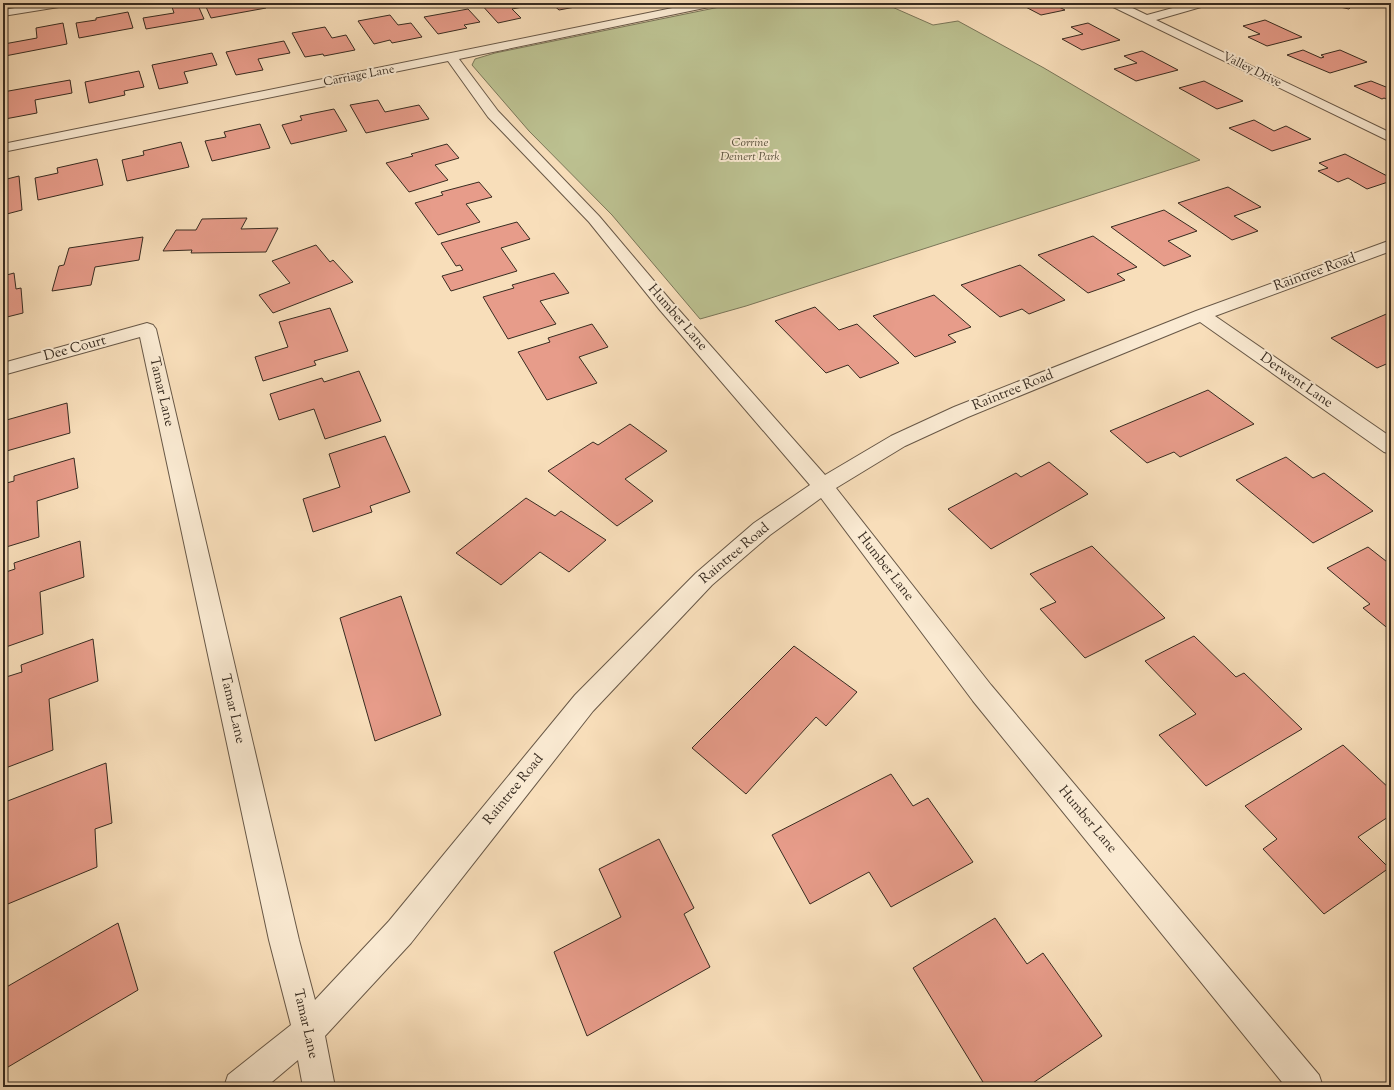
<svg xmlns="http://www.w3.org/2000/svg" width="1394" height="1090" font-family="'Sorts Mill Goudy',serif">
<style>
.green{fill:#bcc191;stroke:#7a7659}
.building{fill:#e79c8a;stroke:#382c21}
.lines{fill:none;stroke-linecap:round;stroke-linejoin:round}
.street-casing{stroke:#685847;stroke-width:2}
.street{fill:#faead2;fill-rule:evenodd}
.labels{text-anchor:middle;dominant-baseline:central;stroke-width:4;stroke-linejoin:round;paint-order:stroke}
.far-street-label{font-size:12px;fill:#382c21;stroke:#faead2}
.far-park-label{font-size:12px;font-style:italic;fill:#59513d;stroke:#faead2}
.street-label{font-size:14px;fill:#382c21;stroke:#faead2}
</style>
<rect width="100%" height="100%" fill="#f8deba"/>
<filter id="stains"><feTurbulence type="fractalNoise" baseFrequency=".005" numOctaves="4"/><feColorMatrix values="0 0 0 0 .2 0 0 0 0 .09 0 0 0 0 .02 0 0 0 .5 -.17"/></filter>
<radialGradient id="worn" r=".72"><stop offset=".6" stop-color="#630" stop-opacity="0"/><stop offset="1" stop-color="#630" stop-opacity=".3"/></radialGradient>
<path class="green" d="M739,3H883L933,25L958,21L1044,68L1200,160L746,306L700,319L612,215L529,131L472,65L475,59L495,53Z"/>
<path class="building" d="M176,3H197L204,19L146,29L143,18L174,13L171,4Z
M231,3H263L266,8L211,18L206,7Z
M274,3H300L277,7Z
M480,3H538L539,4L512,9L521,18L498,23Z
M551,3H583L586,5L559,10Z
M898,3H921L909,7Z
M1018,3H1051L1065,10L1041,15Z
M1296,3H1318L1314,7Z
M1322,3H1355L1349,9Z
M468,9L480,22L464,25L467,28L438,34L424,17Z
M128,12L133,28L79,38L76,23L96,20V18Z
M390,15L398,25L411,23L422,37L392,43L390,40L374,44L358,21Z
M1265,20L1302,37L1267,46L1248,37L1260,34L1243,26Z
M63,23L67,44L5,56L4,44L37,38L36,28Z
M1088,23L1120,40L1082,50L1062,39L1083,34L1071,27Z
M325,27L332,38L346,35L355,50L324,56L323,54L305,57L292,33Z
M284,41L290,53L258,59L263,70L236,75L226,52Z
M1303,50L1321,58L1324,57L1321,55L1340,50L1367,62L1330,73L1287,55Z
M1142,51L1178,70L1136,81L1114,69L1137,63L1124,56Z
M212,53L217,65L184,72L188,83L159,89L152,65Z
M139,71L144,87L124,91L125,95L89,103L85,82Z
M70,80L72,93L35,100L37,113L5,119L3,92Z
M1204,81L1243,101L1217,109L1179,88Z
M1371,81L1391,89V101L1384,98L1382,99L1354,86Z
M378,100L385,112L419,105L429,119L366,133L350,105Z
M334,109L347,131L291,144L282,125L302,120L300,116Z
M1254,120L1274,131L1286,126L1311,139L1272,151L1229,128Z
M260,124L270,148L212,161L205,141L226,137L224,132Z
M181,142L189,167L127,181L122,160L144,155L143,151Z
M447,144L459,158L435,165L448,180L409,192L386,163L413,156L411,154Z
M1345,154L1391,178V181L1367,189L1348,178L1338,182L1318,171L1328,168L1319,163Z
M97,159L103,185L38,200L35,178L58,173L57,168Z
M19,176L22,210L3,215V180Z
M479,182L492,197L466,204L480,222L438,235L415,203L443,195L441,192Z
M1228,187L1261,207L1234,216L1258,231L1232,240L1178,203Z
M1164,210L1197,231L1168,241L1191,256L1164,266L1111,227Z
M247,218L241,229L278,228L266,252L191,253L192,250L163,251L176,230H196L202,219Z
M517,222L530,239L501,248L517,271L451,291L442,276L463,270L460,265L456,266L441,243Z
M1093,236L1137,267L1117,274L1125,280L1088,293L1038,255Z
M143,237L139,260L95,267L91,285L52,291L59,266L64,265L69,248Z
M316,245L330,262L333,260L353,282L273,313L259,295L290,283L272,261Z
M1020,265L1065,300L1029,314L1022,309L1000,317L961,285Z
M14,273L16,289L21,288L23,313L3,318V276Z
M554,273L569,293L540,301L556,324L508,339L483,297L514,288L512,285Z
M934,295L971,327L948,335L956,342L915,357L873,316Z
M815,307L839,330L857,324L899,363L860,378L848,365L826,373L775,321Z
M330,308L348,351L314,361L316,365L263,381L255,357L288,347L279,322Z
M1391,312V362L1377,368L1331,338Z
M592,324L608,347L579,357L597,383L547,400L518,352L550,342L548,338Z
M359,371L381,421L325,439L314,409L279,420L270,394L322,378L324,382Z
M1208,390L1254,424L1180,457L1174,452L1147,463L1110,431Z
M67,403L70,433L3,452V421Z
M630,424L667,451L625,479L653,501L617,526L548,471L593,442L598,445Z
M385,436L410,492L370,506L372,512L313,532L303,499L340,487L329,454Z
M1286,457L1313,478L1324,473L1373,511L1313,543L1236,480Z
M74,458L78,488L37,501L39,537L3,548V484L14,481V476Z
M1049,462L1088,494L991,549L948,509L1016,473L1021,477Z
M526,498L555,516L561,511L606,540L569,572L540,552L501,585L456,553Z
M80,541L84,577L40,592L43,634L3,648V573L15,569L14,563Z
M1092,546L1165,618L1085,658L1040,609L1056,602L1030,574Z
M1368,547L1391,565V631L1363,608L1370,604L1327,568Z
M401,596L441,715L375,741L340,618Z
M1194,636L1236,677L1244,673L1302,729L1206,786L1159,735L1196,714L1145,661Z
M93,639L98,681L49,699L53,750L3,769V678L22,672L21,665Z
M794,646L857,692L826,726L816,717L746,794L692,748Z
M1343,745L1391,790V815L1358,837L1389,868L1324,914L1263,849L1277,839L1245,806Z
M106,763L112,823L95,829L97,867L3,906V833L5,832V802Z
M891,774L913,806L928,798L973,862L891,907L869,872L810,904L772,835Z
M659,839L694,908L684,914L710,967L587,1036L554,952L621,917L599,869Z
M995,918L1027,964L1043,953L1102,1036L1027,1087H986L913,968Z
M118,923L138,990L3,1070V989Z"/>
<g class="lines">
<defs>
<path id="street" d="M44,3H71L65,6L3,16V10Z
M697,3H720L714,6L459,59L498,111L599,216L671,301L825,475L891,436L954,407L1196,311L1391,240V251L1215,316L1391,437V454L1384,452L1200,322L968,417L905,446L836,488L991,685L1319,1075L1323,1087H1286L973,701L821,498L770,535L712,585L593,711L411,943L325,1036L335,1087H303L298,1060L266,1087H224L228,1075L291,1025L269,940L140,337L3,375V363L147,323L153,325L156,329L299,940L315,1000L389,921L575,695L696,573L754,523L810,485L659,309L589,222L488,117L448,61L3,152V144Z
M1107,3H1122L1147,15L1191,3H1210L1208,5L1156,20L1391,133V142L1109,5Z"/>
</defs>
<use href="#street" class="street-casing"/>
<use href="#street" class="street"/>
</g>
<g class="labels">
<g class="far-street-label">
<text transform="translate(1252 70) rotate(26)">Valley Drive</text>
<text transform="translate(359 76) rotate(-11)">Carriage Lane</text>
</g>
<g class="far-park-label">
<text x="750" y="143">Corrine<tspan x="750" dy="14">Deinert Park</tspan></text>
</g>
<g class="street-label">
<text transform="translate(1315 273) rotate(-20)">Raintree Road</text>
<text transform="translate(677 318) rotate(49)">Humber Lane</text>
<text transform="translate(75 349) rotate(-15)">Dee Court</text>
<text transform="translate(1296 381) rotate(35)">Derwent Lane</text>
<text transform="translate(1013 391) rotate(-22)">Raintree Road</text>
<text transform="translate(161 392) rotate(77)">Tamar Lane</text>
<text transform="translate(735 554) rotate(-40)">Raintree Road</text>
<text transform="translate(885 567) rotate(52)">Humber Lane</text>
<text transform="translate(232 709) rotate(77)">Tamar Lane</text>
<text transform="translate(514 790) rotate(-51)">Raintree Road</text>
<text transform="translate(1087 820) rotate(50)">Humber Lane</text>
<text transform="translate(305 1024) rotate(77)">Tamar Lane</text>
</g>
</g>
<rect width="1394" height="1090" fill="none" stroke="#f8deba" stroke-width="16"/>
<rect x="4" y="4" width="1386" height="1082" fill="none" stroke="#382c21" stroke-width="2"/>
<rect x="8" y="8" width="1378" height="1074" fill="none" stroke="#382c21"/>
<rect width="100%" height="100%" filter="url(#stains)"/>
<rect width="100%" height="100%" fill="url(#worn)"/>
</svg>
